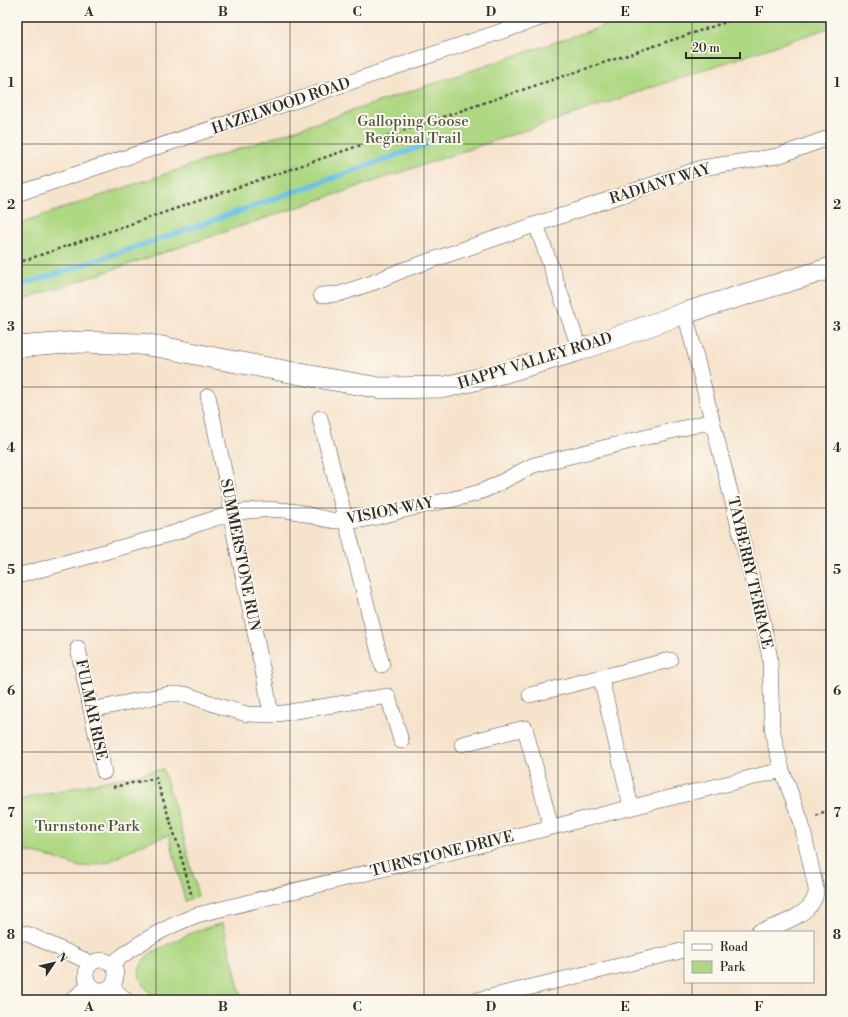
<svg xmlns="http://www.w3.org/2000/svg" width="848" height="1017" font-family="'Libre Bodoni',serif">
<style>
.green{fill:#aed883;stroke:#6c8257}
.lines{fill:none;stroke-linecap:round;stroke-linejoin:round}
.stream{stroke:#6cc1e8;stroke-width:5.5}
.minor-casing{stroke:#494743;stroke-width:16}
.secondary-casing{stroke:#494743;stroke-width:22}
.path{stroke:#494743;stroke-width:2.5;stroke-dasharray:3 3;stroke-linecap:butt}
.minor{stroke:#fff;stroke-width:15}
.secondary{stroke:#fff;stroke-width:21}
.grid{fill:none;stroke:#2b2b2b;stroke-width:1;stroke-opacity:0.55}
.labels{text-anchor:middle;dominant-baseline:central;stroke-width:4;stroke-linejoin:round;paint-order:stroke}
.street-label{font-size:15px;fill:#2b2b2b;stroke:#fbf7ec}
.park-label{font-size:15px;fill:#4c5641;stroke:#fbf7ec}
.neatline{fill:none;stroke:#2b2b2b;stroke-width:1.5}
.grid-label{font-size:13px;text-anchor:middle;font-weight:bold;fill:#2b2b2b}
</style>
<rect width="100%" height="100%" fill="#fbf7ec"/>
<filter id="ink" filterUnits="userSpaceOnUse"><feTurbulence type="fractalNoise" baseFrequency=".025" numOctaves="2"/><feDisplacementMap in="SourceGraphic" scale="8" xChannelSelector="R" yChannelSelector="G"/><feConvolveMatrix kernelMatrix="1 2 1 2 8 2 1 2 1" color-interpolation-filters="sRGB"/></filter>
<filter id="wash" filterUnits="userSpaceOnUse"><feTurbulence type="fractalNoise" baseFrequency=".012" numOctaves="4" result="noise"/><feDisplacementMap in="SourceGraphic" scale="16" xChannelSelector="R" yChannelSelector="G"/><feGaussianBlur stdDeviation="0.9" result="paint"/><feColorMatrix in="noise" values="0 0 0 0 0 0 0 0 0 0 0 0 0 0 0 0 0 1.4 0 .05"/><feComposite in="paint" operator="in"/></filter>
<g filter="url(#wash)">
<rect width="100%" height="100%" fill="#f6e3cc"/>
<path class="green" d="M630,17H831V27L17,302V224Z
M163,769L182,831L198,896L185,901L169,835L145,843L108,862L80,867L53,858L17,849V801L38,795Z
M223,923L242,1000H157C141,985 130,970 151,953L193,932Z"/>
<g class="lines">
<path class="stream" d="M17,287L186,230L428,144"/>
</g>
</g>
<g filter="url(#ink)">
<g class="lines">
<defs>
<path id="minor" d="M17,194L544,17
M536,224L580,350
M321,295L339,294L372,283L403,270L701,168L778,156L831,137
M685,313L763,622L770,659L772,727L775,743L782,770L801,821L815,884C816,887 816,891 816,893C812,916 776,926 758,932
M208,396L230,498L233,528L265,681L271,715
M320,418L382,665
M17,576L177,532C216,516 256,504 298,512C314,516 329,522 346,521C370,521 394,512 417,507C437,502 458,499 477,493C497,486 515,474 534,465L712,421
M78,648L104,772
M601,678L631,807
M530,695L670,660
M91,710L169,694H185L225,708L247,714L271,715L388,696L401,741
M462,744L525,728L551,827
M17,932L30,935L91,963
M86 975a15 15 0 1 1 30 0a15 15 0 1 1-30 0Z
M112,964C138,942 166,927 197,915L782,770
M111,986L126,1000
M72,1000L90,985
M477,1000L685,950"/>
<path id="secondary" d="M17,347L80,342L140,344L162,347L215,358L322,378L380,388L446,387L506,372L580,350L685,313L831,268"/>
</defs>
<use href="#minor" class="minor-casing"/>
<use href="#secondary" class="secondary-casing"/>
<path class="path" d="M17,263L498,98L741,17
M113,787L156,778L179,848L192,897
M816,816L831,808"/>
<use href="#minor" class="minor"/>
<use href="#secondary" class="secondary"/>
</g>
</g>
<path class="grid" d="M156,17V1000M290,17V1000M424,17V1000M558,17V1000M692,17V932M17,144H831M17,265H831M17,387H831M17,508H831M17,630H831M17,752H831M17,873H831M692,982V1000"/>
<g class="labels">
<g class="street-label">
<text transform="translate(281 106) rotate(-19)">HAZELWOOD ROAD</text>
<text transform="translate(660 184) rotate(-17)">RADIANT WAY</text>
<text transform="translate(535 361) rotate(-17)">HAPPY VALLEY ROAD</text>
<text transform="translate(390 511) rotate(-11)">VISION WAY</text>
<text transform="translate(240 555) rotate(79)">SUMMERSTONE RUN</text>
<text transform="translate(750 573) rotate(77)">TAYBERRY TERRACE</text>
<text transform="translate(91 710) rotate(78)">FULMAR RISE</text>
<text transform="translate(442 854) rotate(-14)">TURNSTONE DRIVE</text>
</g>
<g class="park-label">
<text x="413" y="121">Galloping Goose<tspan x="413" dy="17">Regional Trail</tspan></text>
<text x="87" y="826">Turnstone Park</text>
</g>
</g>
<rect width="848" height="1017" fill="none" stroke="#fbf7ec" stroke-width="44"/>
<rect x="684" y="931" width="130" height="52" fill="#fbf7ec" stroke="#a8a59f"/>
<rect x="692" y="944" width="20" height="6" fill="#ffffff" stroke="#a8a59f"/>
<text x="720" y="951" font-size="12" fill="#2b2b2b">Road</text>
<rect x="692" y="961" width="20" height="12" fill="#aed883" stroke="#a8a59f"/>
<text x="720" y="971" font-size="12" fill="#2b2b2b">Park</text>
<g transform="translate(54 963) rotate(55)" stroke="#fbf7ec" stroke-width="3" paint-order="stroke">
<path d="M0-3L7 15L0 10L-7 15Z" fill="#2b2b2b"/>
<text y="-6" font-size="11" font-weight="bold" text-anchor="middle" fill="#2b2b2b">N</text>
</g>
<path d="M686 52v6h54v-6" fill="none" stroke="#2b2b2b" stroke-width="2"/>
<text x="692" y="52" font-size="12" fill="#2b2b2b" stroke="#fbf7ec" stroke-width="3" paint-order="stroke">20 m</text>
<rect x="22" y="22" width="804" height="973" class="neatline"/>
<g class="grid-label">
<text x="89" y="16">A</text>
<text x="223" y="16">B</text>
<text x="357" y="16">C</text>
<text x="491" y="16">D</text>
<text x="625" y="16">E</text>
<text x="759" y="16">F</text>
<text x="11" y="87">1</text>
<text x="837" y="87">1</text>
<text x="11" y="209">2</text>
<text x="837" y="209">2</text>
<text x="11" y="331">3</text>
<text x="837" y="331">3</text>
<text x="11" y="452">4</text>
<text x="837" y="452">4</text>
<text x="11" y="574">5</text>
<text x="837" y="574">5</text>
<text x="11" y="695">6</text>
<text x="837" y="695">6</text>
<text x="11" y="817">7</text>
<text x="837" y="817">7</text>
<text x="11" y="939">8</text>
<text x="837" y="939">8</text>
<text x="89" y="1011">A</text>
<text x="223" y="1011">B</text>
<text x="357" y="1011">C</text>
<text x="491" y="1011">D</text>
<text x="625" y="1011">E</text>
<text x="759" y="1011">F</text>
</g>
</svg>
